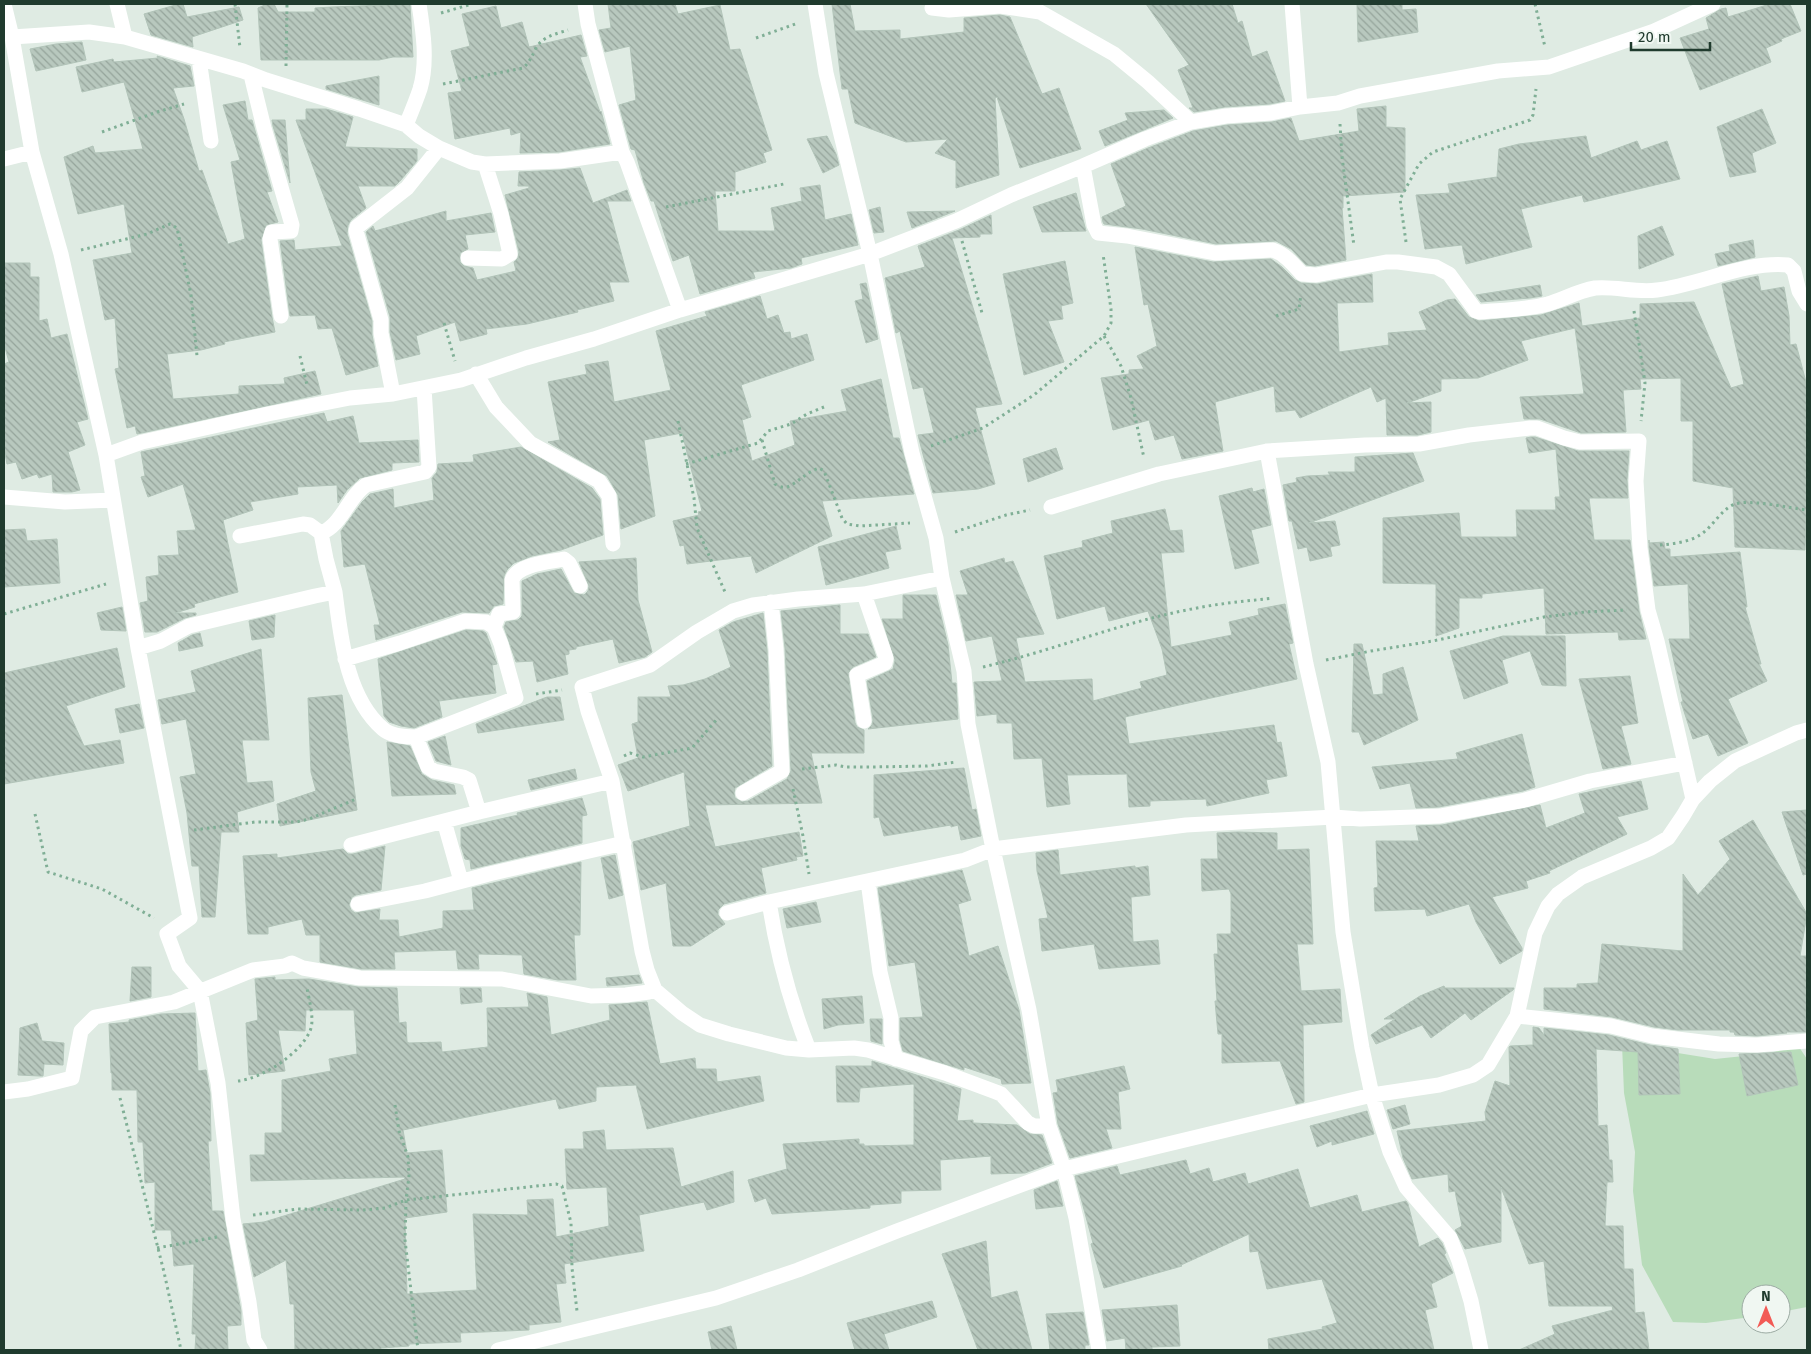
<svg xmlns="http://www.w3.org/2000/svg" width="1811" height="1354" font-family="'Fira Sans',sans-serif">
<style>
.grass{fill:#b8dcba}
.building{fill:url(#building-back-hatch);stroke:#b2c4b9}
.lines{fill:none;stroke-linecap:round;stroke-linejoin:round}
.path{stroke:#80af96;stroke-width:3;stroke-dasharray:2.5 4;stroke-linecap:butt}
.minor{stroke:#fff;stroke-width:15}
</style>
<defs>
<pattern id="building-back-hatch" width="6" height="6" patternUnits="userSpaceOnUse" patternTransform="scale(1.25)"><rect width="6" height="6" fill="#b8c8be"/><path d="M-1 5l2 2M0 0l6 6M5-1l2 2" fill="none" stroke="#95a49b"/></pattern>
</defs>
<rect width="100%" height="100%" fill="#dfebe3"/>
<path class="grass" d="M1622,1044L1715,1059L1763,1054L1799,1047L1807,1059V1307L1781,1312V1294H1751V1317L1706,1323L1673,1322L1642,1265L1633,1191L1635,1152L1624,1093Z"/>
<path class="building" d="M179,4H183L187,17L239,7L243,20L192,37L193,47L151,35L144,14Z
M267,4H274L278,12H315V8L332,7L410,4L413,57H393L379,60H261L258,8Z
M608,4H675L678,14L720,5L730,50L740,49L772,150L763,153L766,162L735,172V191H715L718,231H775L771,208L802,201L800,188L820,185L825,220L851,214L858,245L801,258L802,264L791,268L753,272L755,278L700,294L689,255L673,261L654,201H651L644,183L635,150L631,149L619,105L636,100L630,46L605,52L599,30L611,28Z
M832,4H850L855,31L900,30V39L964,32V18L1000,15L1010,17L1042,94L1059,88L1081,149L1020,168L997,97L995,98L999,175L956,188V161L935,153L948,139L906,142L855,123L848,89H842Z
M1146,4H1232L1238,23L1242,21L1252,57L1267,51L1285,101L1270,104L1225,107L1194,112L1189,108H1193L1178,70L1189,65Z
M1357,4H1402V10L1416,9L1418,32L1358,42Z
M1770,4H1790L1801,31L1781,39L1782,41L1766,48L1771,62L1700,90L1680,38L1709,29L1706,18L1721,9L1726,8L1728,17Z
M496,6L501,28L522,22L529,47L581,35L587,56L580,57L600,112L601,111L610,144L559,152L520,153L521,132L511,135L510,128L455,139L448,93L462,91L451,51L470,46L462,14Z
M82,42L86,60L36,71L30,49L56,44Z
M157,56L190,66L194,86L173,88L184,119L199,171L202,170L228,244L245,239L231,162L240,160L223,105L245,101L248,120H252L272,191L267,192L278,222L266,225L261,240L272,317L275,332L224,342L225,344L201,350L167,354L173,399L239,394V386L285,384L284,378L315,371L321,394L137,434L135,426L127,428L115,369L119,368L115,318L105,320L93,260L132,253L124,204L78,214L64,157L93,146L95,153L143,149L124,82L82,92L76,67L113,59L114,62L158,58Z
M379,76V105L326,89V86Z
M1386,106V127L1405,128V192L1343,196V208H1342L1346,260L1315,266L1306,265L1291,249L1276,241L1216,244L1142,229L1104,224L1103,222L1102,217L1126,206L1111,164L1148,148L1193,131L1227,125L1272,122L1291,118L1299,141L1359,131L1357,109Z
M306,109H326L353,117L345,147L417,149V161L400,181L395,186H358L366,208L351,220L348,225L347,233L372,321V335L378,366L346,375L332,328L318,329L315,315L290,316L280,241L294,240L295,250L342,246L296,120H306Z
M1762,109L1776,143L1752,153L1756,172L1730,177L1717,127Z
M1164,110L1173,118L1105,146L1099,131L1128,120L1125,113Z
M272,120H285L290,183L273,126Z
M827,136L836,154L839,165L823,173L807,139Z
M1586,136L1591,158L1637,141L1641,150L1667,141L1680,179L1584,202L1582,195L1521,209L1532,247L1466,264L1462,245L1425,249L1416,195L1450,193L1448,184L1497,177L1499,149L1519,144Z
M580,168L593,203L627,190L631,201H607L629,282H609L614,301L577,310L578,312L527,324L486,329L487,334L460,341L455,322L416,336L420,354L396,360L390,332V317L366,232L373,226L375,231L446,211V221L491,213L495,232L465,235L468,249L460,253V262L464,266L473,268L477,280L516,271L514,262L518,258L519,252L505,195L529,188V186H518L519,172L560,170Z
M1076,193L1086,231L1042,232L1033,207Z
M880,207L884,232L874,233L869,210Z
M955,211L912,228L907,212Z
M991,215L992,234H980V237L952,238L1002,404L975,408L995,484L978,489L933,493L918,435L934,433L923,387L913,389L900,331L896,333L885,278L925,267L918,246L959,230Z
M1662,226L1674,255L1639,269L1638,236Z
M1753,240L1755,257L1718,266L1715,254L1730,251L1729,245Z
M1135,247L1213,262L1271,259L1282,267L1295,280L1301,283L1317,284L1372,274L1373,302L1337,303L1339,352L1389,345L1388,333L1427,330L1419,312L1447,300L1455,299L1469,317L1479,321L1541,315L1579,303L1582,326L1640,318V304L1694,302L1731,388L1744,384L1722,284L1758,276L1761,291L1784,287L1789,316L1790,345L1796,344L1807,386V500L1805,550L1735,547L1733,488L1693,481V421H1681V378L1640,379L1641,389L1623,390L1626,432L1581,433L1540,419H1524L1520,397L1584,394L1575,328L1521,341L1528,360L1478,378L1441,379V391L1407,403L1431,402V432L1418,435H1387L1386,398L1377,402L1371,387L1300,418L1295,410L1276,412L1274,386L1215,402L1223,451L1182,459L1174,435L1155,440L1149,420L1113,430L1101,378L1129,374V370L1144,369L1137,356L1157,346L1148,304L1144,305Z
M1065,261L1073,303L1061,306L1063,319L1048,321L1064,362L1024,375L1003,274Z
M4,263H30V277H39V321L47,319L51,338L67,334L88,419L77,422L85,445L68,452L80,490L72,492H53L52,474L39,478L37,474L22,479L16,462L7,464L4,448V364L9,362L4,344Z
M866,283L878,339L866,343L855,301L863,299L860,284Z
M1540,285L1542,296L1530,298L1481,302L1476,295Z
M760,296L767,319L778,315L784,333L790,332L791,339L807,334L814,360L741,385L751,417L742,420L752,461L795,445L790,421L847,411L841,390L881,379L893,438H899L914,494L822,501L832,536L756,573L751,556L687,564L684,545L680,546L673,521L699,515L698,512L702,511L682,433L644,440L655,516L621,529L618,495L607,476L548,442L560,440L548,382L587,374L585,365L608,361L614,402L671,390L656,331L707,316L705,312Z
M324,413L327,422L353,416L359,443L418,440L419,462L392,463V470L360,478L347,490L338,503L337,485L297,487L298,494L250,502L253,510L223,520L238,592L194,604L195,607L175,613H196V615L185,618L157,632H145L140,603L148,601L146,577L159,575L158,556L179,555L177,531L196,530L183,484L148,497L141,477L145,476L141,452Z
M1531,437H1535L1578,451H1629L1627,480L1628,498H1589L1594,540H1630L1639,611L1646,639L1619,640L1618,632L1546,634L1544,588L1482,594V598H1459V628L1436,636V584L1383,583V518L1459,513L1461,537H1517L1516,510H1556L1555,497H1560L1556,449L1529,453L1526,438Z
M521,447L592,488L600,499L603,535L561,550L532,556L514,563L507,570L504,576L503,604L494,606L489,613L462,612L376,640L374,625H380L365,564L344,567L341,531L362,502L370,494L393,489L394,508L434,500L432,478L437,472L438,464L474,462L473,455Z
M1056,448L1063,469L1028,482L1023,459Z
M1413,453L1424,481L1309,523L1335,521L1340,545L1330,547L1332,556L1310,561L1307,547L1298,549L1292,521H1289L1283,485L1297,482L1296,478L1307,476L1330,475L1328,472H1355V457Z
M1252,488L1253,492L1264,489L1271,525L1251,530L1259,563L1235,569L1219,496Z
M1165,509L1170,531L1182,530L1184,552L1161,553L1171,647L1232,635L1229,622L1259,615L1258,609L1285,604L1293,643L1289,644L1297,679L1125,717L1129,744L1274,725L1277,743L1281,742L1287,776L1266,780L1269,793L1207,806L1206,799L1150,801V806L1129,807L1127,774L1067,775L1070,804L1047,807L1042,758L1014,759L1012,723H997V714L977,716L974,682L1002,681L992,636L966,641L956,595H968L960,571L1004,558L1005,563L1013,561L1044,634L1016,638L1025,682L1092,679L1093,701L1142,688L1140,682L1167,675L1162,649L1148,611L1109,621L1105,606L1057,619L1044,556L1083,547L1082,541L1113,533L1111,521Z
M896,526L901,549L885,552L889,568L826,585L818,547Z
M25,529L27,541L57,539L60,583L4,587V530Z
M1649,540V543L1664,542L1665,549H1670V557L1740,552L1747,607H1745L1761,664H1759L1767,681L1728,699L1748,743L1718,756L1708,734L1693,739L1681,702H1683L1669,639H1690L1688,584L1654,586L1649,547Z
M636,558L638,600L652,652L645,657L619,663L613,639L576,647V649L569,650V654L565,655L568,674L537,682L533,661L516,662L504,627L506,622L518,620L522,616V581L537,574L561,569L574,593L584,595L588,591L589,586L579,562Z
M903,595H936L948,645L952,683H956L958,719L868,729L872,725L873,720L867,681L889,671L893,669L895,660L882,619H903Z
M840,605V634H868L876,657L853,667L848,673L855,723L857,727L864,730V753H811L822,803L705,805L715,847L799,832L803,856L796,857L797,860L761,868L766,893L724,904L718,910V915L725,924L691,946H673L666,883L641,890L633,842L690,826L684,772L628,791L618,765L638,758L632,724L638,722V697H671L668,686L683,685L705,679L731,667L719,630L733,622L763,613L767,650L772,766L735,788L734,793L735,798L742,802L748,801L787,779L791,771L785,648L781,611Z
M122,607L126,631L101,630L97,613Z
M275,615L274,637L252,640L249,621Z
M466,630L483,631L486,633L497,664L492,665L496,693L439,701L442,717L414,728L401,726L389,722L384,716L378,659Z
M200,633L203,646L179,651L178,643L192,635Z
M1503,636H1565L1566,686L1542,685L1530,651L1502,660L1508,683L1464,699L1450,651Z
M1354,644H1362L1373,695L1383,694V674L1403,667L1418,720L1364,745L1359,732H1352Z
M117,648L125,687L66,706L84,746L120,740L124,763L4,784V673Z
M261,649L269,740H242L247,783L272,781L274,801L237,812L239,832H221L215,917H202L199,866H192L187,813L180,777L196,774L186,719L162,724L158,700L196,692L191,671Z
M1630,676L1638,723L1621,726L1631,764L1603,769L1579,679Z
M342,695L357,810L280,826L277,804L316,791L311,772L308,698Z
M547,697H560L564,720L478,733L476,724Z
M139,704L144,728L120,733L115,709Z
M1522,734L1535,787L1523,791L1439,807L1416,808L1410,783L1380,789L1372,767L1458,759L1456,753Z
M445,736L451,765L436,761L428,742Z
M387,742L410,746L422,774L432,780L454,785L456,794L392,796Z
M964,768L972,810L976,809L981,836L961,840L958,825L951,827V825L884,836L879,817L874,818V775Z
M575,769L577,779L531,790L528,780Z
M1641,781L1648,809L1617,817L1627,834L1549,871L1550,873L1526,881L1528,888L1492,897L1522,948V951L1500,964L1476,922L1469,904L1427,916L1425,909L1375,911L1374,888L1378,887L1376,841H1419L1416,826L1442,825L1540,805L1546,828L1585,813L1579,794Z
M582,798L587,815L582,816V843L471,869L470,860L465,859L461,846V828L518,815L517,813Z
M1807,810V874L1803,875L1782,812Z
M1753,820L1807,914L1800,956H1807L1806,1032H1786L1787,1033L1757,1036L1735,1035L1734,1032H1730V1030H1678L1654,1027L1612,1017L1544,1009V988H1577V984L1598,983L1602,944L1683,951V874L1698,895L1730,859L1719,841Z
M1237,832L1277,833V850L1309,849L1313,944H1297L1301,991L1340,989L1342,1022L1303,1025L1304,1102L1296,1104L1280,1061L1222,1063V1034H1218L1215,1001H1217L1214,954H1218L1217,934H1231V894L1229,889L1202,891L1201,859H1218L1217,833Z
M385,846L381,890L356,895L352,897L349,905L351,910L355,913L380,909L379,920H398L399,937L443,928V911L474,910L472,888L581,862L580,935H574L576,980H558L524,974L522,955L478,954L479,969H458L456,950L394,952L395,969H361L320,962V935H306L302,919L268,927V934H248L243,856L277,854V858L343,849L348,854H353Z
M1058,850L1060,875L1135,866V868L1148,866L1150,895L1131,897L1133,942L1158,940L1160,964L1099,969L1094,944L1042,951L1039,919L1048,918L1037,871L1036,853Z
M615,855L623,895L609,899L601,858Z
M962,870L971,900L958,904L969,956L998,946L1019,1010L1031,1083L1002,1084L1001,1079L964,1067V1070L903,1051L900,1040V1018L923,1017L915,962L889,966L878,888Z
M816,902L821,922L787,928L783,909Z
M132,967H151V997L130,1001Z
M639,975L642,983L607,986L606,978Z
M275,977V980L309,979L358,987L397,988L399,1023L406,1022L407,1042L409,1043L441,1042L442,1052L488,1047L487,1008L529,1007L527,993L547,997L551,1035L610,1020L609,1005L647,1002L660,1064L695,1058L696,1069H716L717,1082L760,1076L764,1101L647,1129L636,1085L596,1087V1101L559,1109L556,1099L403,1130L407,1153L442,1150L447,1212L405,1218L407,1294L477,1290L473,1214L528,1215L527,1200L553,1199L556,1237L609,1226L607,1187L567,1189L565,1149H584L583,1132L604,1130L606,1150L673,1148L681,1187L733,1171L734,1202L707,1210L704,1202L639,1215L644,1251L564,1264L566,1283L556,1284L561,1322L529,1325V1330L460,1333L461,1342L409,1344V1346L381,1348V1350H295L294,1304H290L286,1260L254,1277L243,1224L264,1222L405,1179L404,1177L251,1181L250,1155H265V1133H282V1080L331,1071L329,1059L357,1054L354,1010H306L305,1031L278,1030L285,1071L249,1075L246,1023L258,1020L255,979Z
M1444,986L1445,988H1514L1513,990L1471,1020L1465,1013L1431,1038L1422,1025L1376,1044L1371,1035L1395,1019H1384L1420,996Z
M460,988H481L482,1002L461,1004Z
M862,996L864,1023L838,1025L824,1029L822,999Z
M195,1013L198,1071L206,1070L210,1093L211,1141H208L212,1211H223L241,1311V1325L227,1326L228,1350H195L196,1334H192L194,1264L174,1266L171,1230H155V1182L145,1183L143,1142H138L137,1090H112V1073H111L109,1024L129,1022V1020L161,1014Z
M870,1019H882V1044L871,1041Z
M37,1023L42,1041L64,1043L63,1065L44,1064L43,1076H40L18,1075L20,1028Z
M1533,1027L1539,1028L1544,1035V1028L1609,1035L1650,1045L1678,1049L1680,1094L1639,1095L1638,1052L1596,1049L1598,1126L1607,1125L1609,1160H1612L1613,1182H1607L1605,1226H1623L1624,1269H1633L1635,1313L1644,1312L1649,1350H1519L1555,1334L1552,1326L1613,1310L1612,1306H1549L1544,1261L1529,1264L1501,1187V1242L1465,1249L1455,1230L1462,1226L1455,1191L1449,1192L1448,1174L1412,1179L1403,1158L1397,1131L1486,1121L1485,1112L1495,1081L1510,1086L1509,1047L1510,1046L1533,1045Z
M1791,1052L1798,1085L1747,1096L1739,1054Z
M872,1061L961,1089L957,1121L973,1120V1123L1017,1125L1030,1134L1042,1135L1052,1163L1025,1173L991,1174V1156L940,1160L941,1190L901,1191V1203L870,1205V1208L772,1214L766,1198L755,1202L748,1180L787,1169L783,1144L859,1139V1144H864V1146L914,1145V1084L860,1088L859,1102H837L836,1066H872Z
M1124,1066L1130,1089L1118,1092L1121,1129H1106L1112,1148L1070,1158L1058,1124L1053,1093L1058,1092L1056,1080Z
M1405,1105L1410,1124L1393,1129L1387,1110Z
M1367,1111L1374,1134L1332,1145V1141L1317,1147L1310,1126Z
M1186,1160L1190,1174L1209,1168L1213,1182L1245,1173L1248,1184L1298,1169L1310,1208L1357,1195L1362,1212L1406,1201L1408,1204L1419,1247L1438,1238L1442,1243L1446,1253L1444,1254L1453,1273L1431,1284L1437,1307L1425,1310L1434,1350H1269L1268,1339L1323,1329L1322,1327L1337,1323L1322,1279L1267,1289L1258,1251L1250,1252L1249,1234L1181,1265L1182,1266L1104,1288L1091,1244L1093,1243L1075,1176L1117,1166L1120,1175Z
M1057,1181L1063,1206L1036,1209L1034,1190Z
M986,1241L991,1298L1017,1291L1032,1350H978L942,1254Z
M932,1301L937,1317L884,1334L889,1350H855L847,1323Z
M1177,1305L1180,1346L1152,1347V1350H1126L1125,1338L1107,1341L1102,1310Z
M1083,1312L1089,1345H1085V1350H1050L1046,1314Z
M731,1326L737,1350H712L708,1332Z"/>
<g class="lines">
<path class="path" d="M235,4L240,48
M1535,4L1545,47
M441,13L472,4
M756,38L798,23
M286,66L287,4
M443,84L523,68C530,62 532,56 536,48C543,36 556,34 568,30
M1340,124L1342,157L1354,246
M102,132L157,112L184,104
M666,207L784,184
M962,241L982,313
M1406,242L1400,199L1419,164L1433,152L1530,120L1533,115L1536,89
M81,250L147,234L170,224L177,228L191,295L197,356
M1634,311L1645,383L1641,421
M1276,316L1299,309L1301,294
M444,323L455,361
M1104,336L1121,366L1131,398L1144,458
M300,356L307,385
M678,421L694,498L697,528L725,592
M762,440L775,484C778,486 782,488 787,487C798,483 806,472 819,468L824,471L842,518L847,524L860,526L910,523
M931,446L983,428L1034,395L1104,336L1111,323V309L1103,254
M686,464L758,443L768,431L791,424L807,414L824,407
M955,532L1006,515L1030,510
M1660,545C1673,544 1689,542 1700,535C1713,527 1721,509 1735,504C1750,499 1790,508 1807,510
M4,614L106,584
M1326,660L1371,651L1433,641L1544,617L1585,612L1627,610
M983,667C1055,650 1125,621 1197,608C1222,603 1248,601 1273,598
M536,694L562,690
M624,756L630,753L643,757L692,748L718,718
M802,769L836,765L846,767H872L927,766L956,762
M793,789L803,836L809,874
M35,814L48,872L102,889L154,918
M194,830L255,822H296L309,819L356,799
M238,1081C263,1078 300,1054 310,1031C315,1020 309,1000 307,988
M120,1098L164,1272L181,1350
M395,1105L399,1131L408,1157L409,1176L406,1200L405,1240L418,1350
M253,1215L297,1209L363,1210L385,1208L406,1200L556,1184L562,1186L571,1223L572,1268L577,1311
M157,1248L217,1237"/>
<path class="minor" d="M4,4L12,37L32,152L61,254L106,455L138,648L190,918L167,934L179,966L200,991L218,1083L233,1219L249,1302L254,1340L260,1350
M117,4L125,37
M585,4L588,24L622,152L627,162L680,310
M815,4L826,73L870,254L912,453L936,538L942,578L964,671L968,724L993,849L1029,1010L1049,1126L1064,1169L1076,1218L1099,1350
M1292,4L1300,107
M932,8L949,10L1000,6L1040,12L1114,54L1148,82L1191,122
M12,37L89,32L125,37L243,71L266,80L359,109L406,125L419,136L439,148L472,162L485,164L560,161L622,152
M199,59L211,141
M251,75L264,128L292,225L291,231L272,232L270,239L281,316
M406,125C411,113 416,101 420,89C428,62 423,30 419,4
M4,159L32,152
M1083,166L1094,225L1098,233L1127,236L1215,253L1273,250C1285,254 1293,264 1302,274L1316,275L1386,262H1398L1436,267L1449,274L1476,311L1479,312C1502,310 1526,310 1548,304C1564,299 1578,291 1595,288C1616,286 1636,293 1657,290C1700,285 1744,261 1788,265L1794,271L1799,291L1807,304
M468,258L502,259L510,254L501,214L485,164
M476,374L496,407L530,443L599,481L609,496L613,544
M393,394L381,333V320L356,231L357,227L407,188L439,148
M1267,451L1306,664L1328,762L1343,932L1362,1048L1372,1095L1390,1152L1406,1187L1450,1238L1459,1261L1471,1301L1481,1350
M106,455L142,442L268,414L350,398L393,394L461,380L526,358L594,339L680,310L870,254L956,221L1011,195L1083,166L1145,139L1191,122L1226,116L1271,113L1300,107L1338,103L1360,96L1498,71L1549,67L1654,31L1713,4
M4,497L65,502L113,500
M1051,507L1159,474L1267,451L1365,445L1419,444L1469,435L1530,428H1537L1564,438L1580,442L1639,441L1636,481L1640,548L1648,610L1657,641L1693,799
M240,536L303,524L310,525L321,533
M335,592L326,559L321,533C342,525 348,497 366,485L425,472L429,467L424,388
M494,627L499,614L513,612L512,580C517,564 550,562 564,559L569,563L580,586
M138,648L161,641L189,626L315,596L335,592C341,638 346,697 383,729C391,736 406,737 416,737L516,698L501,644L494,627L486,622L465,621L400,643L345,659
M864,721L857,675L885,663L886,658L864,594
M416,737L428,767L434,771L463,777L469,780L479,812
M743,793L782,771L776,649L771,602
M444,821L461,881
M351,845L479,812L612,781
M868,881L880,972L891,1018V1041L896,1059
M769,902C777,953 790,1002 809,1050
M358,904L425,891L489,874L624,843
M727,913L769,902L965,860L993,849L1186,825L1334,817L1360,819L1440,816L1525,800L1590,781L1685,763
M655,990L647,970L642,951L612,781L588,711L582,687L650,665L697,632L733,611L753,605L798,599L864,594L942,578
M1517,1016L1611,1026L1652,1036L1719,1044L1757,1045L1807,1041
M4,1092L28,1089L72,1078L81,1031L95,1017L174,1002L253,970L285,966L292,963L303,968L360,978L502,979L591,996L626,995L649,992L655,990L682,1013L700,1025L729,1034L786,1048L809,1050L854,1048L868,1050L945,1073L996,1092L1001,1094L1028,1123L1034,1126H1049
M498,1350L716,1298L798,1270L897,1231L1064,1169L1372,1095L1439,1085L1473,1075L1488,1065L1517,1016L1535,933L1548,906L1558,894L1582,877L1651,848L1668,838L1683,816L1693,799L1710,781L1735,761L1796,733L1807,730"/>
</g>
<rect width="1811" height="1354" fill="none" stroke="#203b2e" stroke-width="10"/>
<g transform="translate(1766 1309)"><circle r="24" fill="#f0f7f2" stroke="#9daca4"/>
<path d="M0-4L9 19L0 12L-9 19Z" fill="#f25b56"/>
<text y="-8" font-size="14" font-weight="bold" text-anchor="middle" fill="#203b2e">N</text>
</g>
<path d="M1631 42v8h79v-8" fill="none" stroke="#203b2e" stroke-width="2.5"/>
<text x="1638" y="42" font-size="15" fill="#203b2e" stroke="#f0f7f2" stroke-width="4" paint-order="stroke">20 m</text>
</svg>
